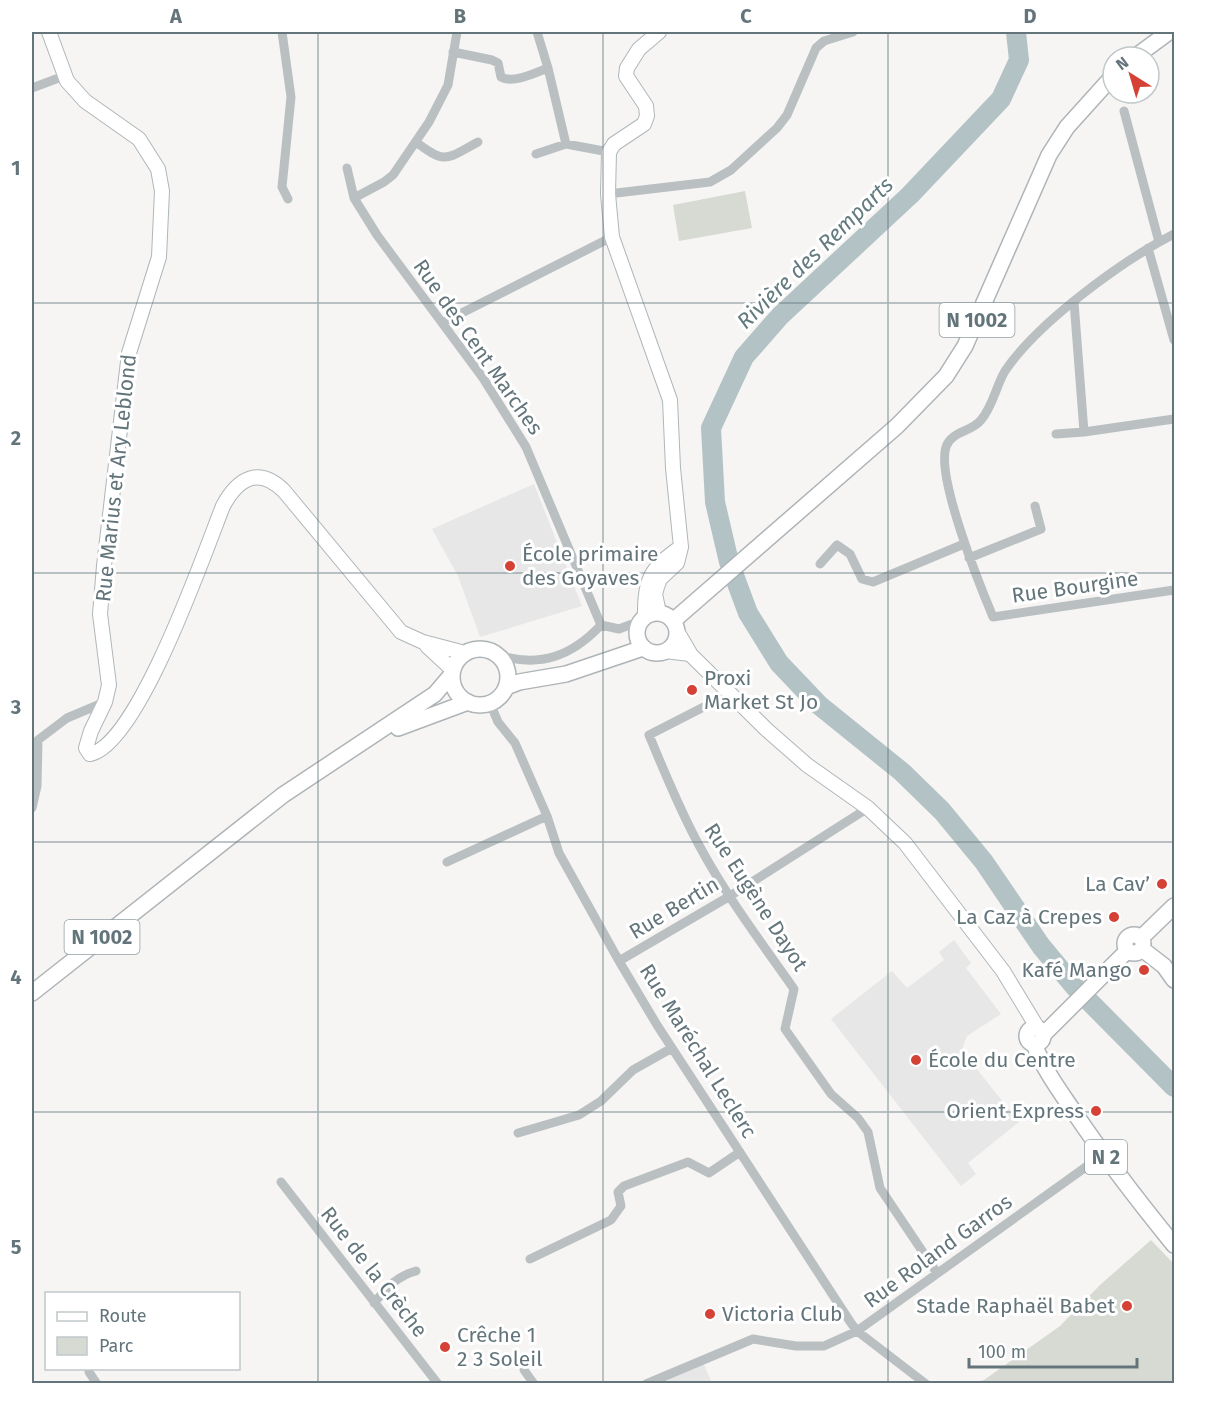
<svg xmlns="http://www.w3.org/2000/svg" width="1206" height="1415" font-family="'Fira Sans',sans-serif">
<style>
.built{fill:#e6e7e6}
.green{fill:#d6dad2}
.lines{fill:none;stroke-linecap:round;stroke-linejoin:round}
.river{stroke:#b3c2c4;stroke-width:20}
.secondary-casing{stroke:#afb6b9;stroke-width:16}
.primary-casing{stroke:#aeb4b7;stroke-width:18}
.street{stroke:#bac0c2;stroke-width:9}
.secondary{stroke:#fff;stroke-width:14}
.primary{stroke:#fff;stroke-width:15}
.grid{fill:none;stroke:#63757b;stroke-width:1.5;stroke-opacity:0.55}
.poi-dot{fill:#d54134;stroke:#fff;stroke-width:2}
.labels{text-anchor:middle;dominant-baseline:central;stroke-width:6;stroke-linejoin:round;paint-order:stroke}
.shield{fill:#fff;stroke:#929ea3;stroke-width:1.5}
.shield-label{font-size:20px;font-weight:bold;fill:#63757b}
.street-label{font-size:21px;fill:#63757b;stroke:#fff}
.poi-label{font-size:21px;fill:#63757b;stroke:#fff;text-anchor:start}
.water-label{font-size:22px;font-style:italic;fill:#637b7e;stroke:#fff}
.neatline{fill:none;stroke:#63757b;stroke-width:2}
.grid-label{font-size:20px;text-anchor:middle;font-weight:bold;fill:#63757b}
</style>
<rect width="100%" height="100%" fill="#f6f5f3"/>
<path class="built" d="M534,484L582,606L480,637L458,576L432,529Z
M954,940L971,963L966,968L1001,1014L967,1036L963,1046L964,1053L1019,1122L968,1163L976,1174L961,1186L831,1019L892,971L907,988L944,960L939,952Z
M702,1360L712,1383L646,1384Z"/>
<path class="green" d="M745,191L752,228L679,241L673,205Z
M1151,1240L1174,1264V1383H972L984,1380L1060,1326L1100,1285Z"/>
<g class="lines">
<path class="river" d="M1016,32L1019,60L1001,99L910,195L780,316L744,357L711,428L715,502L729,562L748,613L779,663L819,705L902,772L942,811L984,862L1041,946L1075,987L1174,1087"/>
<defs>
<path id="secondary" d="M49,32L67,81L85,101L139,139L158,169L162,191L159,257L129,353L104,566L100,614L109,685L105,702L91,731L86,748L90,754C138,746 205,551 223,506C238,478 259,466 284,491L401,632L423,642L465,653
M659,613L655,594L657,587L660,579L677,563L681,547L673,468L670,400L612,237L608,194L609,152L614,144L644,124L647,116L646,106L626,76L627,68L639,49L659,32
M645,616C644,580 651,567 681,547
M677,631L691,655L767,730L807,765L868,808L905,843L1003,971L1037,1027
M427,646L453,670
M665,651L690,654"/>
<path id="primary" d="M1135,57L1169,32
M637 633a20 20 0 1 1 40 0a20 20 0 1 1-40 0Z
M673,621L897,426L946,376L965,346L1049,155L1067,127L1113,76
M452 677a28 28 0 1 1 56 0a28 28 0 1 1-56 0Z
M506,687L519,682L566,674L643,648
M398,728L468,702
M1125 944a9 9 0 1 1 18 0a9 9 0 1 1-18 0Z
M1141,938L1174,906
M1142,949L1164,966L1174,980
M32,993L283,795L435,694L452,674
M1027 1036a8 8 0 1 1 16 0a8 8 0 1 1-16 0Z
M1044,1034L1127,951
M1034,1044C1043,1068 1059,1090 1074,1112C1105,1158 1139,1202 1174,1245"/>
</defs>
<use href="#secondary" class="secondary-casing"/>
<use href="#primary" class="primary-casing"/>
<path class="street" d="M282,32L291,97L282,187L288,199
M453,52L492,60L498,63L501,77C513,84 535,73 548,68L537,32
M548,68L566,144
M32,88L64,76
M1124,111L1159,242
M416,142C446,165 446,159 478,142
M536,154L566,144L609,152
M347,168L354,198L377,235L483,378L526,447L601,625
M608,194L710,182L731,170L777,128L787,115L816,48L824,41L853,32
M354,198L384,182L393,175L429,122L448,85L457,32
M1174,234C1122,261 1038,322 1005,371C996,386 993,406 981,420C972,432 951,431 946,447C936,477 980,586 993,617L1174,590
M1148,248L1174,340
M1074,302L1084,432L1174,419
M442,323L612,237
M1056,434L1084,432
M969,558L1041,529L1035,506
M820,564L837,545L850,554L862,579L873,582L964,544
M601,625L619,629L640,621
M498,655C540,668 572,656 601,625
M731,693L649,735C665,773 680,811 700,847C727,897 761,942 794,989L785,1029L831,1094L858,1118L868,1132L880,1188L937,1273
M490,703L498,722L515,743L547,816L559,853L619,961L657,1025L851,1323L857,1331L926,1384
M32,808L37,786L38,740L67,718L105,702
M447,862L547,816
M619,961L730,896L868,808
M518,1133L579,1115L601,1101L633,1070L672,1048
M281,1182L438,1384
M530,1259L611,1220L621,1206L618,1192L624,1186L688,1162L709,1173L740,1152
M374,1303C387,1288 397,1276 416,1271
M524,1370L534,1384
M89,1372L97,1384
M646,1384L753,1339L796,1346H824L857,1331L1104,1154"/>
<use href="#secondary" class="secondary"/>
<use href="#primary" class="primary"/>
</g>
<path class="grid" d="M318,32V1384M603,32V1384M888,32V1384M32,303H1174M32,573H1174M32,842H1174M32,1112H1174"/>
<g class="poi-dot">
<circle cx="510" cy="566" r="6"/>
<circle cx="692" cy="690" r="6"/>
<circle cx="1162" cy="884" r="6"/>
<circle cx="1114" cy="917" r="6"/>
<circle cx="1144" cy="970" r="6"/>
<circle cx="916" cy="1060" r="6"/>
<circle cx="1096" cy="1111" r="6"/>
<circle cx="1127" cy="1306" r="6"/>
<circle cx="710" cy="1314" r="6"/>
<circle cx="445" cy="1347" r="6"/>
</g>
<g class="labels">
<g class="shield">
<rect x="939.5" y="303" width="75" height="34" rx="4.5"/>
<rect x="64.5" y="920" width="75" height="34" rx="4.5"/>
<rect x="1085" y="1140" width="42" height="34" rx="4.5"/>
</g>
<g class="shield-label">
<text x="977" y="320">N 1002</text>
<text x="102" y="937">N 1002</text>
<text x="1106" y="1157">N 2</text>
</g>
<g class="street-label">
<text transform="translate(478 347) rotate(55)">Rue des Cent Marches</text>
<text transform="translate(116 478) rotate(-84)">Rue Marius et Ary Leblond</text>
<text transform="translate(1075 587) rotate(-8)">Rue Bourgine</text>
<text transform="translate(756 897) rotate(57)">Rue Eugène Dayot</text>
<text transform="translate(674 908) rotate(-31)">Rue Bertin</text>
<text transform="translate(698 1051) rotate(58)">Rue Maréchal Leclerc</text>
<text transform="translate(938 1251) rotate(-36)">Rue Roland Garros</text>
<text transform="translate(374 1272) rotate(52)">Rue de la Crèche</text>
</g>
<g class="poi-label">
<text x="522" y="554">École primaire<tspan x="522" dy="24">des Goyaves</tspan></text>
<text x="704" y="678">Proxi<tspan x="704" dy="24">Market St Jo</tspan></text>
<text x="1150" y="884" text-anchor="end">La Cav’</text>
<text x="1102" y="917" text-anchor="end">La Caz à Crepes</text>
<text x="1132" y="970" text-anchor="end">Kafé Mango</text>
<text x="928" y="1060">École du Centre</text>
<text x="1084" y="1111" text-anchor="end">Orient Express</text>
<text x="1115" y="1306" text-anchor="end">Stade Raphaël Babet</text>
<text x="722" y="1314">Victoria Club</text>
<text x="457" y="1335">Crêche 1<tspan x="457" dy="24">2 3 Soleil</tspan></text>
</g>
<g class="water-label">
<text transform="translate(815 253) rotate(-44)">Rivière des Remparts</text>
</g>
</g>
<rect width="1206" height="1415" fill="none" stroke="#ffffff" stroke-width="66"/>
<rect x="45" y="1292" width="195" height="78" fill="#ffffff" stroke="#c1c8ca" stroke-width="1.5"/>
<rect x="57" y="1312" width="30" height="9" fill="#ffffff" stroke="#c1c8ca" stroke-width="1.5"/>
<text x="99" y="1322" font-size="18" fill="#63757b">Route</text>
<rect x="57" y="1337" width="30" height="18" fill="#d6dad2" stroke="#c1c8ca" stroke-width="1.5"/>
<text x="99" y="1352" font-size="18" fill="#63757b">Parc</text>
<g transform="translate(1131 75) rotate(323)"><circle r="28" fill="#ffffff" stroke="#c1c8ca" stroke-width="1.5"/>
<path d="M0-4.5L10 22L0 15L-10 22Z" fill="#d54134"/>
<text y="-9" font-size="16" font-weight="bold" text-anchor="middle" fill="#63757b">N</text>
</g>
<path d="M969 1358v9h168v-9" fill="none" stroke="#63757b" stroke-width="3"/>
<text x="978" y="1358" font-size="18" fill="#63757b" stroke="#ffffff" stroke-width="4.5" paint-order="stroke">100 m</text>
<rect x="33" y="33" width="1140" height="1349" class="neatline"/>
<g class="grid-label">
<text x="176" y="23">A</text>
<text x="460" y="23">B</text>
<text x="746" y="23">C</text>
<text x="1030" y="23">D</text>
<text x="16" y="175">1</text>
<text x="16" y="445">2</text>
<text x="16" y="714">3</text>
<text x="16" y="984">4</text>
<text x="16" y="1254">5</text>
</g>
</svg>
